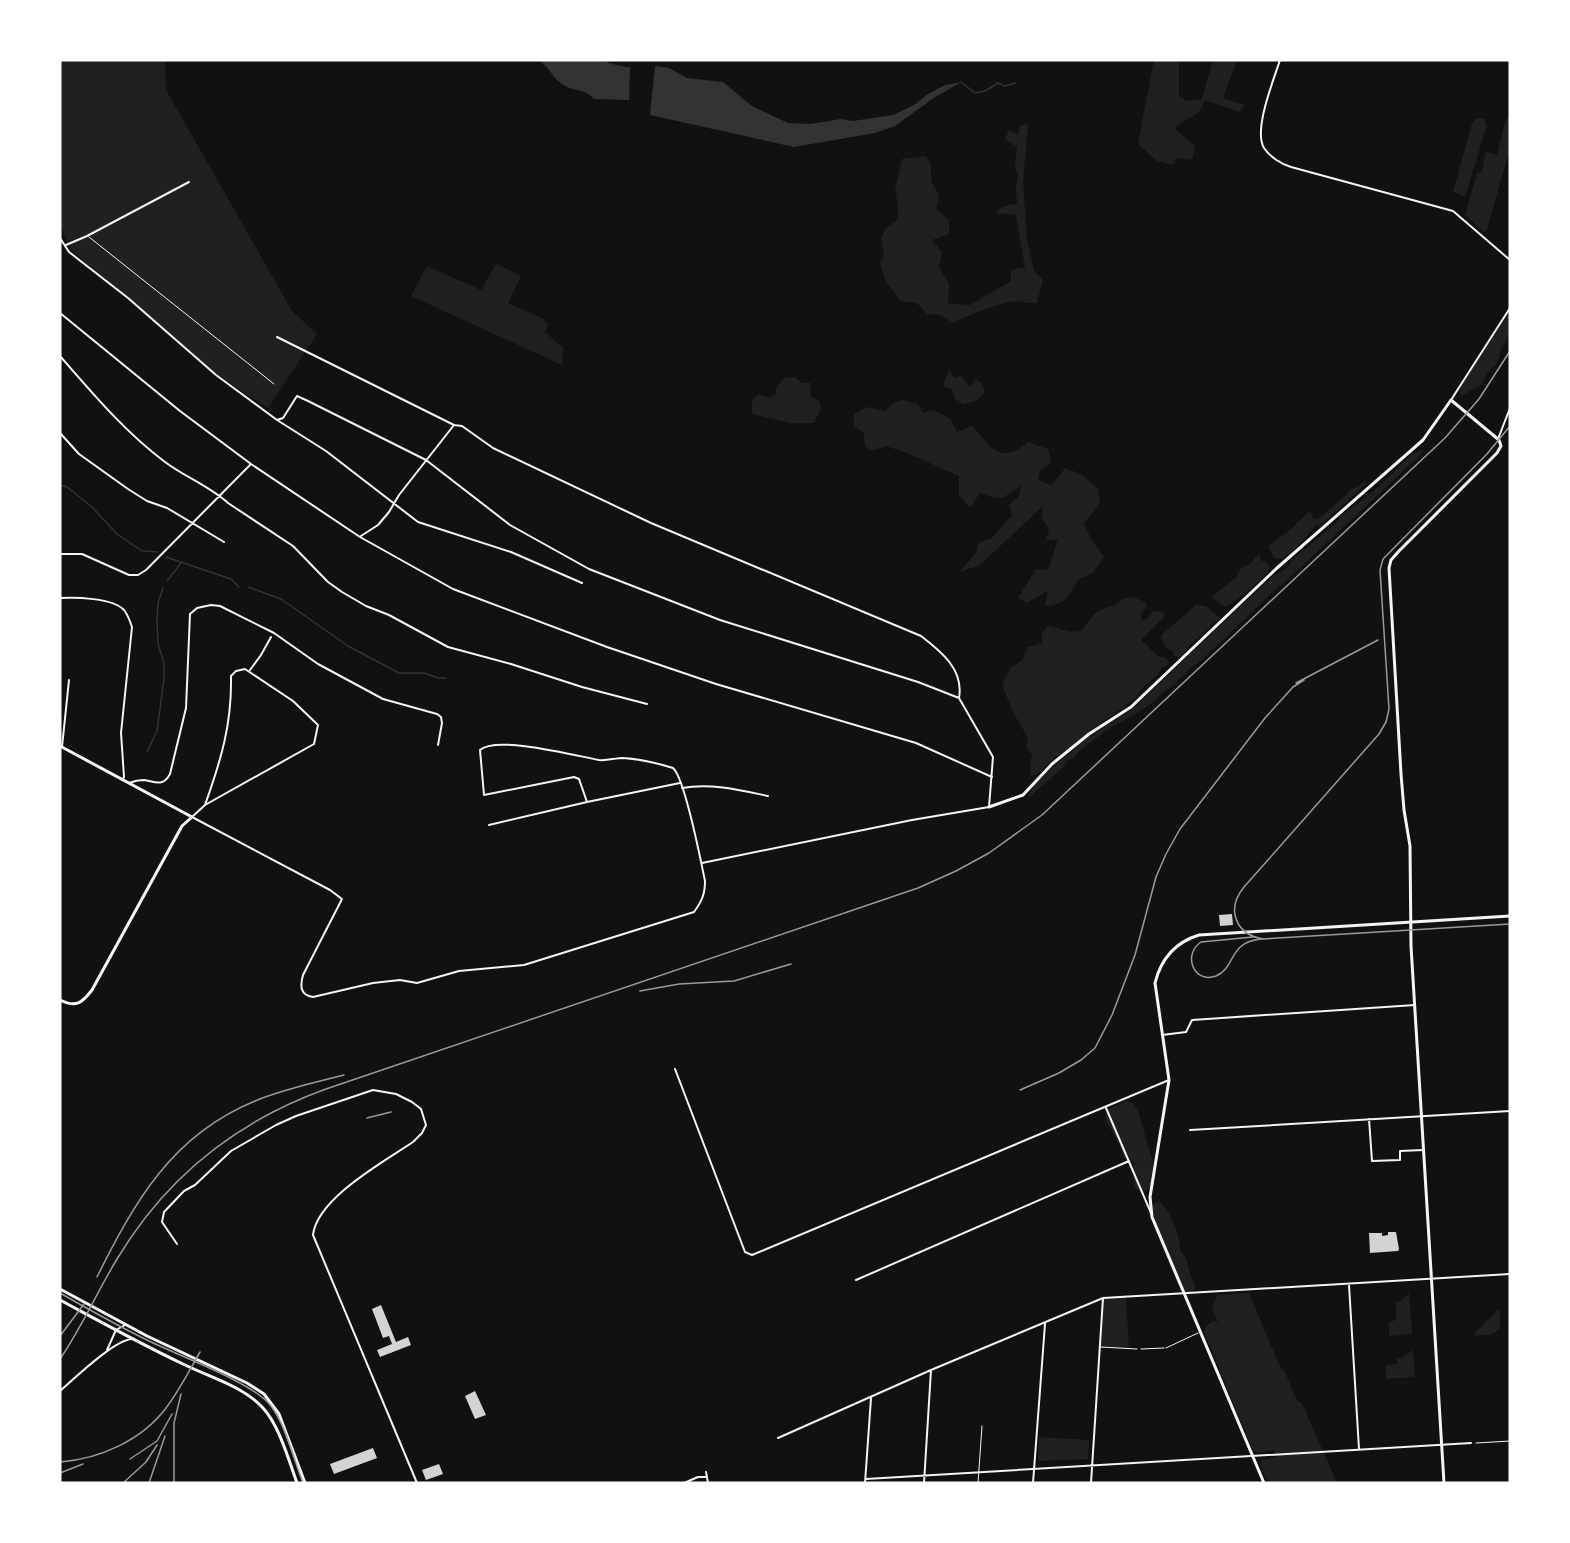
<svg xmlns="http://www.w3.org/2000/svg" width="1570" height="1543" font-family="'Work Sans',sans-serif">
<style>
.green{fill:#202020}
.water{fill:#333}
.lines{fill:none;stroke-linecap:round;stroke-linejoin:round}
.stream{stroke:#333;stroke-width:1.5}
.building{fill:#d3d3d3}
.path{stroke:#f5f5f5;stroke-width:1}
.service{stroke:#f5f5f5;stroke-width:1}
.minor{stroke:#f5f5f5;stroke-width:2}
.tertiary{stroke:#f5f5f5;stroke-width:3}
.secondary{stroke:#f5f5f5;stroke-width:3}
.tram{stroke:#9a9a9a;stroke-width:1.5}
.rail{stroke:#9a9a9a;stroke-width:1.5}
</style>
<rect width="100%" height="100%" fill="#111"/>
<path class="green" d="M60,60H165L166,90L292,311L317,334L268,408L215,373L72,251L60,225Z
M1154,60H1175L1179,63V96L1186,101L1202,99L1213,60H1237L1223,98L1245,105L1239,112L1205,100L1199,112L1174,128L1195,146L1192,160L1177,158L1173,165L1157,161L1138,144Z
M1476,118L1484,119L1487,125L1465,197L1453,192L1472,123Z
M1506,118L1510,119V149L1487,229L1484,232L1465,215L1477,173L1482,172L1485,154L1487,152L1497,155Z
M1028,124L1023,182L1027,238L1034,271L1043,279L1037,303C1030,304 1025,302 1018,301C1007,300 964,317 953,323L941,315L927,314L917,303L901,301L886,282L880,263L884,253L881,238L886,228L898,219V206L895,189L902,159L926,156L931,166V181L939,195L936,209L949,220V234L932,240L942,252L939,267L949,284L948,303L970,305L1011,281V271L1017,268H1025L1016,215L995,213L1004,206L1017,204L1016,187L1018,176L1015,166L1017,147L1005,139L1009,130L1018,134L1021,125Z
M496,264L521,276L508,303L544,319L548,325L545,332L563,348L562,365L411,296L427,266L481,290Z
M1510,312V337L1505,339L1506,342L1502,346L1497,363L1489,371L1481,385L1461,396L1460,390L1463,383Z
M949,369L955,378L961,376L970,386L976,379L982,383L985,393L976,401L963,404L954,398L952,389L943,386Z
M795,377L802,383H811L810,396L819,400L821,409L814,423H790L752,414V401L758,394L768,398L775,395L777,386L785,378Z
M903,400L918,404L923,413L934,410L950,419L957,432L972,426C992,447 999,466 1028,442L1048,449L1051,463L1040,470L1038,480L1052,485L1065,468L1081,474L1098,489L1100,503L1084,523L1091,539L1104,557L1093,573L1077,580C1072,596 1062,606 1045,606L1048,591L1027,603L1018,598L1036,569L1048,570L1058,539L1046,541L1049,529L1042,519L1043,506L980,565L959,572L976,553L978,543L992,538L1012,515L1009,505L1019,496L1021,486C1002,498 1003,501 980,493L970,508L959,495V476L907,453L886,446L872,451L865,446L864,433L854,426V414L866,407L885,411L893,403Z
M1421,450L1424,451L1416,459L1283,584L1278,587L1220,643L1197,664L1189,668L1185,675L1178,679L1175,685L1162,693L1155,701L1142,710L1108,729L1078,752L1074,758L1067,761C1063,770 1040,787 1031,796H1028L1034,785L1054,766L1088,737L1094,735L1107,725L1129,712L1272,577L1287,568L1292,560L1337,522L1340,517L1375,490L1410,456Z
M1363,482L1367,483L1321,525H1316L1295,549L1281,559L1274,558L1268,546L1289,531L1308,512H1311L1313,519H1318L1344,497L1351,489L1357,487Z
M1257,555H1260L1261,561H1266L1270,568C1261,582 1240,598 1226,607L1213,599L1212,597L1237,576L1241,568L1250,564Z
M1133,597L1145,602L1147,606L1141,614V620H1145L1154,611L1163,612L1165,616L1141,640L1159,657H1164L1169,661L1168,665L1162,667L1158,675L1141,689L1136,698L1128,703L1125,707C1102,721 1082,737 1061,754C1060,755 1053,758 1053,759C1046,765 1041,774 1031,776L1030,764L1033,755C1026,750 1026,746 1028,738L1013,712L1002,685L1010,668L1022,660L1028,647L1043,643L1041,636L1047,626C1061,627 1068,635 1082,630L1094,614L1100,610L1116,605L1124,598Z
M1196,604L1209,607L1211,611L1220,617L1217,622L1210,625V628L1190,645L1181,657L1174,656L1173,651L1167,649L1161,638L1162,634C1174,625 1185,615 1196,604Z
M1127,1101L1133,1103L1138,1110L1153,1163L1154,1185L1144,1192L1137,1190C1131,1180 1134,1175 1134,1164L1131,1160L1124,1158L1119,1144L1106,1120L1105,1114L1108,1109Z
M1158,1201C1168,1205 1182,1240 1180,1251C1189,1258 1187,1265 1190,1274C1192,1280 1194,1282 1195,1288L1191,1292H1186L1178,1285L1153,1225L1149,1212L1150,1207Z
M1249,1293L1281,1369L1284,1370L1297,1401L1302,1403L1337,1483H1268C1265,1477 1259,1467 1261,1460L1277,1457L1274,1450L1258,1453L1253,1451L1204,1332C1205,1326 1208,1324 1213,1321L1218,1322L1212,1309L1217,1295Z
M1409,1293L1412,1334L1389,1336V1322L1396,1320V1302L1401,1301Z
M1126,1297L1129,1349L1100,1347L1103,1298Z
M1500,1310V1328L1493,1334L1475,1336L1474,1333L1497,1311Z
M1413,1350L1415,1377L1386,1379V1365L1397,1364V1358H1402Z
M1039,1437L1089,1440L1088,1459L1038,1461Z"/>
<path class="water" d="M539,60H606L608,63L630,68L629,100L594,99C583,88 579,92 567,87C554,81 550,68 539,60Z
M655,66L669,68L687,78L723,82L752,106L788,123L810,124L841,119L853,121L893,115L914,105L928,94L945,85L962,82L935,97L895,126L875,133L794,147L650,115Z"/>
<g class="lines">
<path class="stream" d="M619,67L630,68
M961,82L975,93L985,91L998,83L1005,86L1015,83
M60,485L67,487L92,507L117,534L142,551L157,552
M166,557L231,579L239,587
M167,581L181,563
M248,587L281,599L348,646L399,673H424L438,678H446
M147,752L157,731L164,678V663L158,644L157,621L158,603L163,588"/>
</g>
<path class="building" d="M1232,914L1233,925L1220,926L1219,915Z
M1388,1232H1396L1399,1249L1398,1251L1370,1253L1369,1233H1382V1236L1388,1235Z
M381,1305L396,1342L408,1337L411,1345L380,1357L377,1350L392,1344L389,1336L383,1338L372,1309Z
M475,1391L486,1415L475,1419L465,1396Z
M373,1448L377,1458L334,1474L330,1464Z
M439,1464L443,1474L426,1480L422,1470Z"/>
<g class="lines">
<path class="path" d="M1141,1349L1164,1348
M1476,1443L1510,1441"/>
<path class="service" d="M89,237L274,384
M1100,1347L1137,1349
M1166,1348L1198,1333
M978,1483L982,1426"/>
<path class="minor" d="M1280,60C1274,79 1253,130 1264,148C1270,157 1281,164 1291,167L1453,211L1510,260
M60,238L69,252L128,298L216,375L277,420L326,451L418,522L511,552L582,583
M66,245L87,236L189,182
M60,313L180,411L251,464L360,537L453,589L607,647L716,684L916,743L992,777
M277,337L454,425L462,426L493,448L651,523L921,636C942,652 964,670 959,698
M60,356C93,394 125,432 165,462C185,477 209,486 228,503L293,546L328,582L342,592L366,606L389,615L448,647L511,664L582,687L647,704
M1451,400L1510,308
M277,420L283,418L297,396L308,401L426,460L510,525L589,569L720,620L918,682L959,698
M60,433L79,454L128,489L147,501L167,508L224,542
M1498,439L1510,408
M361,536L378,525L389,512L399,495L454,425
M60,554H82L129,575H138L146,570L250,465
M60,598C75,597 113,598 124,610C128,615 130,621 132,627L121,733L124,777L122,780
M250,670L261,655L271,637
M62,747L69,680
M129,783C134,781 139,780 144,780C156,782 163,787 170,774L186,708L190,614L197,608L211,605L220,606L274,633L318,664L383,699L437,714L441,717L442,723L438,745
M682,788C711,783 740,790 768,796
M205,805C221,760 232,724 231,676L236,671L245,669L293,701L318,725L314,744L205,805L192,817L330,890L342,899L303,975C300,986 300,995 313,997L373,983L400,980L417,983L459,971L524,965L694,912C702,901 705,894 705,881C701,862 685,778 673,768C657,763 640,759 623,758C615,758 607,761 599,760C577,756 496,735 480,750L484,795L574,777L579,779L587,802
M489,825L587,802L680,783
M702,863L912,820L989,807L993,757L959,698
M1162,1035L1186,1032L1192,1020L1415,1005
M675,1069L745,1252L752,1255L1169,1080
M1106,1108L1151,1213
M1369,1119L1372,1161L1400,1160V1151L1423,1150
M1190,1130L1510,1111
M177,1244L162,1222L164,1212L184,1191L195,1185L231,1151L276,1125L296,1116L373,1090L396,1094L412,1102L421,1109L426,1125L422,1133L413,1142C385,1161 317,1198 313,1235L417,1483
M856,1280L1129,1161
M1349,1285L1359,1449
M107,1350L116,1330L125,1325
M60,1391C75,1378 114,1340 132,1339
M778,1438L931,1370L1103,1298L1510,1274
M706,1472L708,1483
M866,1479L1471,1443
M684,1483L698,1477H707
M865,1483L871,1398
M924,1483L931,1370
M1033,1483L1045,1324
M1091,1483L1103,1298"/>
<path class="tertiary" d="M60,746L192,817L182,826L92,990C82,1003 76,1008 60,1000
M989,807L1023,795L1052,764L1089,734L1131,707L1277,568L1423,440L1451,400L1499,440L1501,446L1497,453L1399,551L1391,560L1389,568L1401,774L1404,810L1410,846L1411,946L1444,1483"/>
<path class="secondary" d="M60,1289L147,1336L247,1383L264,1394L279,1414L305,1483
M60,1300C101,1322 141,1344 183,1364C209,1377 243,1386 263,1408C279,1425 289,1461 297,1483
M1264,1483L1152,1217L1150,1197L1169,1080L1155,983C1161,959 1176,942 1199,935L1510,916"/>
<path class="tram" d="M1510,426L1487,454L1383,559L1380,570L1389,709L1386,722L1379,734L1244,887C1226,909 1235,934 1263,939L1510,924
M1253,937L1201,942C1182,955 1194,984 1216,976C1236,968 1228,942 1261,939
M60,1293C88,1309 116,1325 145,1339C176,1355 253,1382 271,1406C287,1428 293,1458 303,1483"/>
<path class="rail" d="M1296,683L1378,640
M640,991L679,984L734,981L791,964
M1020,1090L1059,1073L1081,1060L1095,1048L1112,1015L1135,955L1156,877L1166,854L1180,829L1265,718L1293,687L1304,680
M367,1118L391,1112
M97,1277C135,1201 172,1135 255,1101C284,1089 314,1083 344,1075
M60,1336L84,1304
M60,1359C82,1327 97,1292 117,1259C166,1177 237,1121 326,1089L918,888L956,871L989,853L1042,815L1445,438L1479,399L1510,351
M130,1459L157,1441L172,1414
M60,1462C100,1459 142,1440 166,1408C179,1391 189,1371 200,1352
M60,1473L83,1464
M123,1483L146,1462L157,1445
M149,1483L165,1436
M174,1483V1423L181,1394"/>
</g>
<rect width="1570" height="1543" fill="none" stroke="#ffffff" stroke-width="123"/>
</svg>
